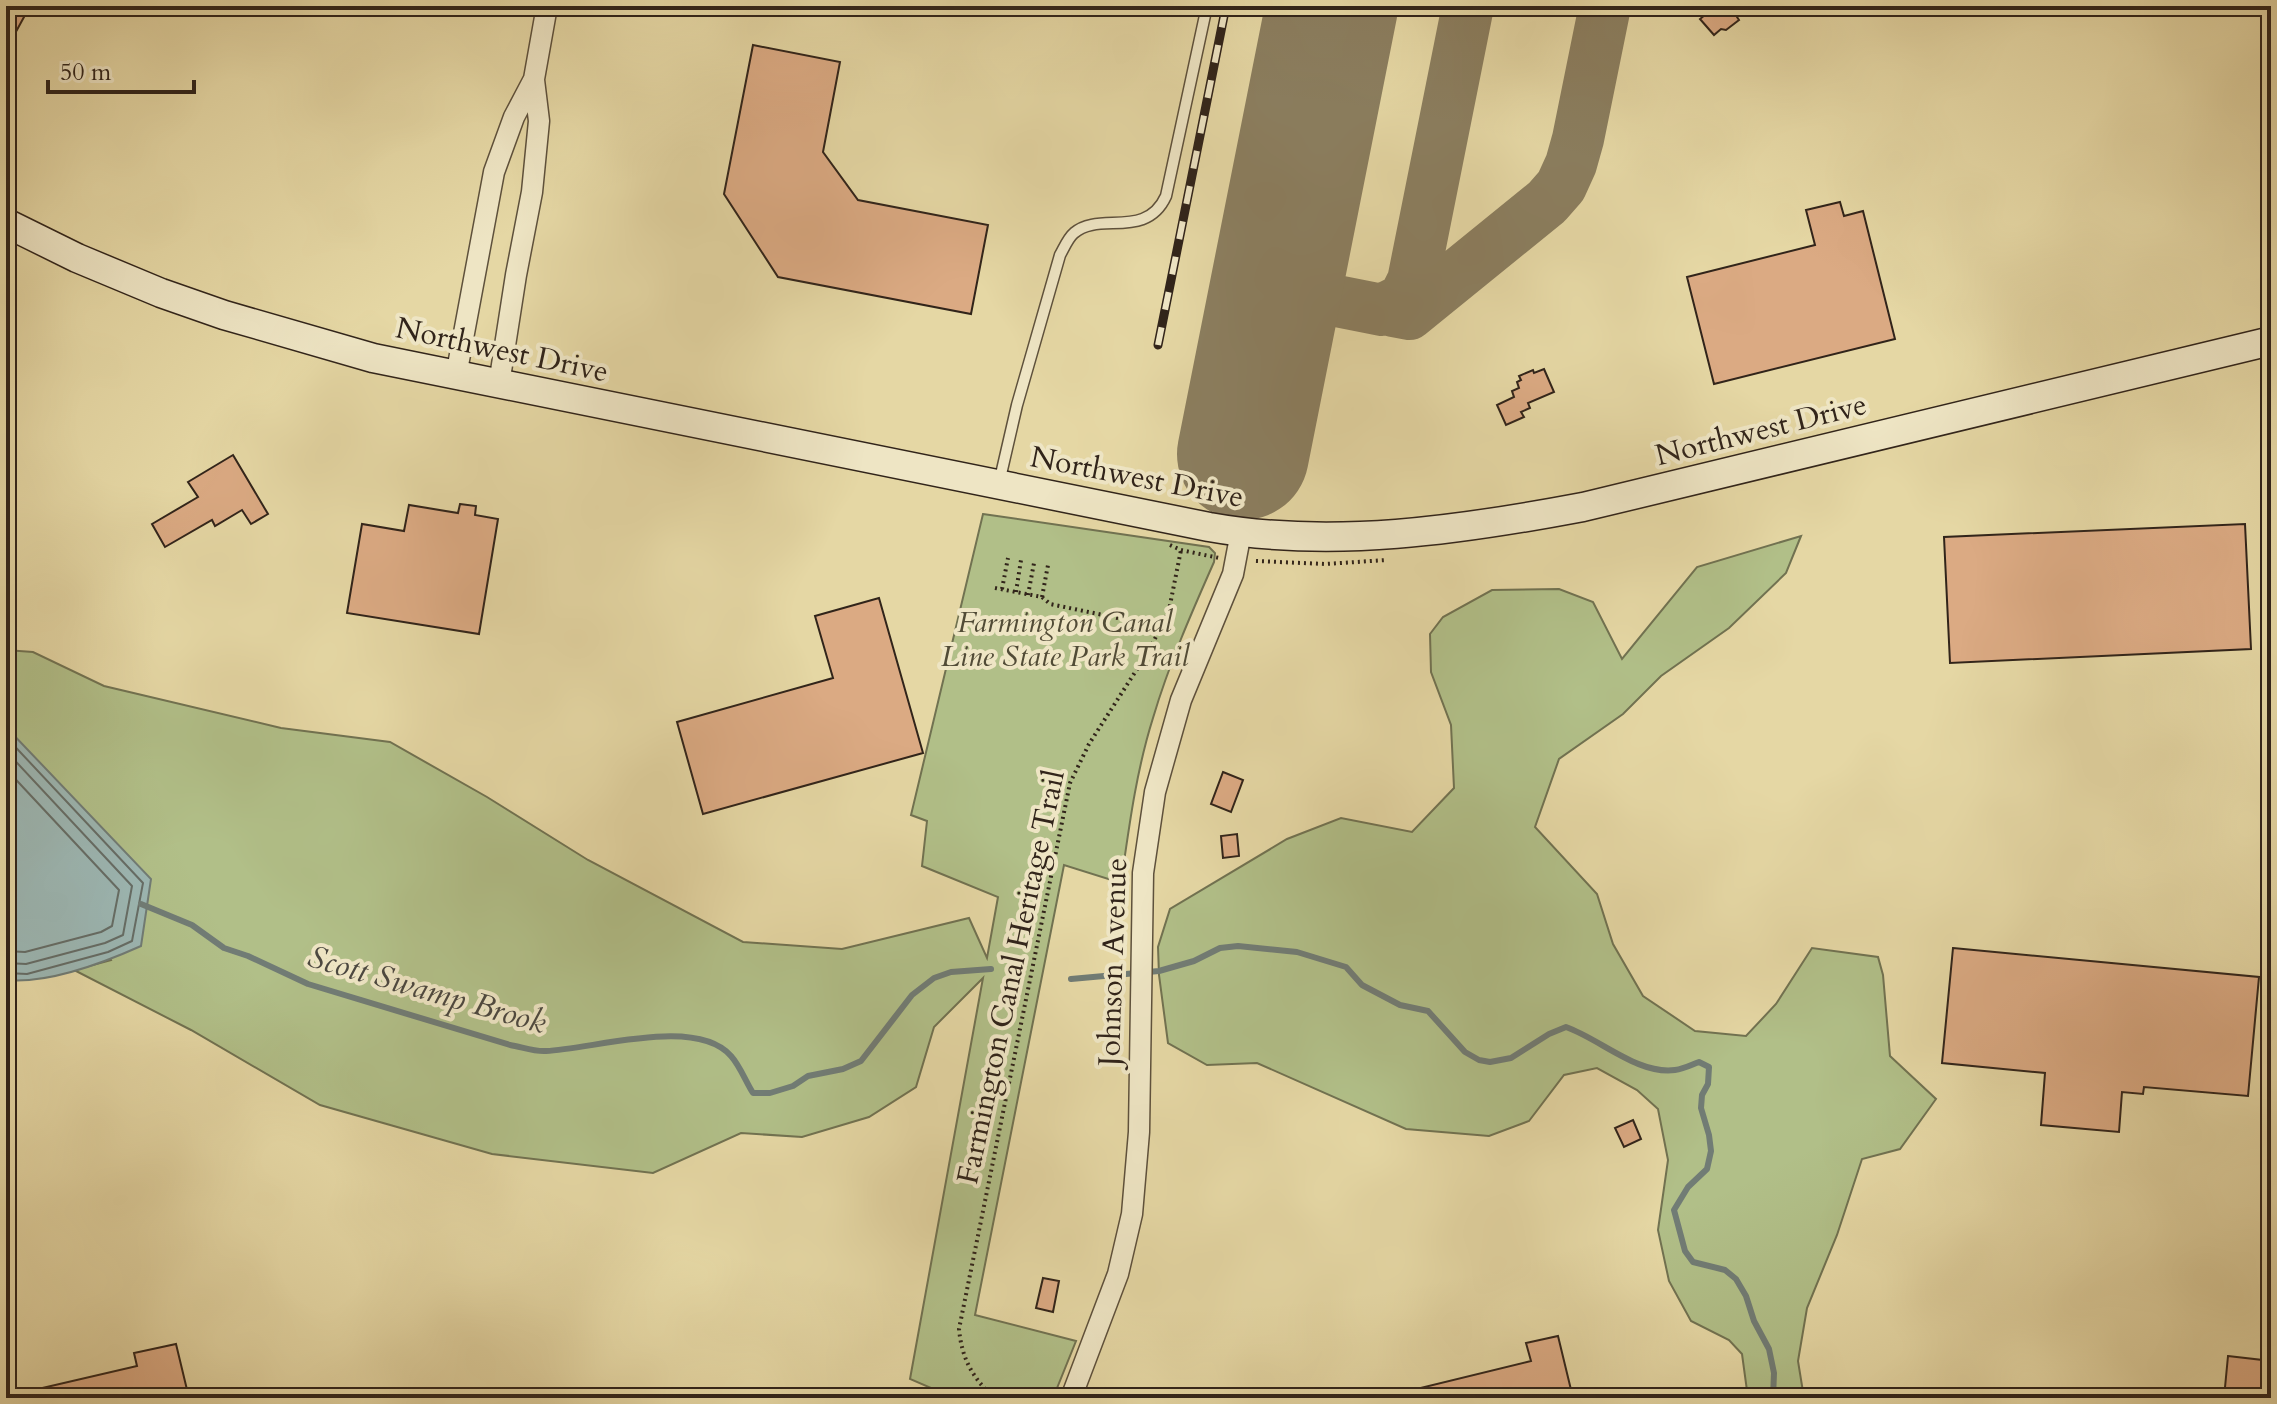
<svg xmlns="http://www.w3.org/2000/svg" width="2277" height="1404" font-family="Cardo,serif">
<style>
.green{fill:#b1bf88;stroke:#717251;stroke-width:2}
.water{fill:#9cb6b2;stroke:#717c75;stroke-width:2}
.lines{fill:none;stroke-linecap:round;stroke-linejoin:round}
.shore{stroke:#666d66;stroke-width:2}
.stream{stroke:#717c75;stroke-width:6}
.taxiway{stroke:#8b7e5f;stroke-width:52}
.runway{stroke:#8b7e5f;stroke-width:132}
.building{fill:#dbaa83;stroke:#31241a;stroke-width:2}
.lane-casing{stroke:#5e513c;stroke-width:13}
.street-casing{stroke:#5e513c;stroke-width:23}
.secondary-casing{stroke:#31241a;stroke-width:31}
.path{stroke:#31241a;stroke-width:4;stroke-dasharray:2 4;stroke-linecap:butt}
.lane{stroke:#eee5c4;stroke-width:10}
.street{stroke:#eee5c4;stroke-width:20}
.secondary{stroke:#eee5c4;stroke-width:28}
.rail-casing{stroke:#31241a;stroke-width:9}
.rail{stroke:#eee5c4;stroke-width:6;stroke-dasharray:18;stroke-linecap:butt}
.labels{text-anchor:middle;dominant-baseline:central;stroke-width:8;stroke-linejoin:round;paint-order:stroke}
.street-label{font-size:30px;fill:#31241a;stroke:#eee5c4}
.park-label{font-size:30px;font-style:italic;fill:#514b36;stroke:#eee5c4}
.water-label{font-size:32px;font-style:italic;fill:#4c4840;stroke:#eee5c4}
</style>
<rect width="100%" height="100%" fill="#e5d7a4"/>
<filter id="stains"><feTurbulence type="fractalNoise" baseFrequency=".0025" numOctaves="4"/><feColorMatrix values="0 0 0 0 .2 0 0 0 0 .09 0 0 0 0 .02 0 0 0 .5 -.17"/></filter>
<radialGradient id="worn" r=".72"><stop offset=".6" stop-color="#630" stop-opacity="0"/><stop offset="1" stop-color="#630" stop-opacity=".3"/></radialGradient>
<path class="green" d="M983,514L1209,547L1215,553L1214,562C1191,614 1169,664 1153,718C1136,772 1129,827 1121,883L1064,865L975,1315L1076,1341L1053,1398H954L910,1379L983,978L934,1027L916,1087L869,1117L802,1137L741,1133L653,1173L492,1154L320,1105L191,1030L74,970L111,960L10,729L6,727V650L33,652L104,686L281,728L390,742L487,797L588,860L743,942L842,949L969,918L987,958L998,897L922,866L927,821L911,815Z
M1801,536L1786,573L1729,628L1661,676L1623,714L1559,759L1535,827L1597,894L1613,944L1643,996L1695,1031L1746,1036L1776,1004L1812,948L1878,957L1883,975L1890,1056L1936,1099L1900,1149L1862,1159L1837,1235L1807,1308L1798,1361L1804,1398H1748L1742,1354L1729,1340L1691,1321L1669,1281L1658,1230L1668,1160L1658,1109L1637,1090L1597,1068L1564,1075L1529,1121L1489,1136L1406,1129L1257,1063L1207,1065L1168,1043L1159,975L1158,947L1170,909L1287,839L1341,818L1412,832L1454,788L1451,725L1431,672L1430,634L1443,617L1492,590L1559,589L1593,602L1622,659L1697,567Z"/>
<path class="water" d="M6,727L151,879L141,946C103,963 47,984 6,980Z"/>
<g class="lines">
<path class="shore" d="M6,737L143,883L132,941L108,952L27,974L6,973
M6,751L132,886L123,935L105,943L26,964L6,963
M6,769L119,890L112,926L101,932L25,952L6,951"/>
<path class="stream" d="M141,904L192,925L224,948L248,956L308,984L510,1045C522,1047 535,1052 546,1051C594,1049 696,1016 731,1056C740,1066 746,1082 753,1093H770L793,1086L808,1076L843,1069L861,1061L912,995L934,978L951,972L991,969
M1071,979L1159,971L1194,961L1220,948L1238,946L1297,952L1346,967L1362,985L1400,1005L1428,1011L1465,1052L1479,1060L1490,1062L1511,1058L1549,1034L1566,1027C1600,1039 1638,1075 1675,1070C1684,1069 1691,1065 1699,1062L1709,1067L1708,1084L1702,1095L1701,1108L1709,1135L1711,1151L1707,1169L1688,1187L1674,1210L1685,1251L1693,1262L1725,1270L1736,1279L1746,1296L1754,1321L1769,1349L1774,1373L1773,1398"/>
<path class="taxiway" d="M1276,289L1382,310L1404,299L1413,281L1468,6
M1393,311L1409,314L1547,202L1561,186L1571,164L1578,139L1605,6"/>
<path class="runway" d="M1243,454L1332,6"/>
</g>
<path class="building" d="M6,6H30L6,50Z
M1716,6H1751L1737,17L1739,20L1726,30L1721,29L1714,35L1700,19Z
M753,45L840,62L823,152L858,200L988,225L971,314L778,277L724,194Z
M1840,202L1844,216L1863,211L1895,339L1714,384L1687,277L1815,245L1806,210Z
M1544,369L1554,392L1528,403L1530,408L1521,412L1524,417L1506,425L1497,405L1514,397L1512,391L1519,388L1517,382L1521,380L1519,376L1533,370L1534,373Z
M233,455L268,514L251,524L242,510L215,526L212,520L165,547L152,524L198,497L188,482Z
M460,504L476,506L475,515L498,519L479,634L347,613L362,524L404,531L409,505L458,513Z
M2245,524L2251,649L1950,663L1944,537Z
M879,598L923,753L703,814L677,722L833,678L815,616Z
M1223,772L1243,780L1231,812L1211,804Z
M1237,834L1239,856L1223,858L1221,836Z
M1953,948L2259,977L2248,1096L2144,1087L2143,1094L2122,1092L2119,1132L2041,1125L2045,1073L1942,1063Z
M1633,1120L1641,1139L1624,1147L1615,1128Z
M1043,1278L1059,1281L1053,1312L1036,1308Z
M1558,1336L1573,1398H1404V1392L1531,1361L1526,1343Z
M176,1344L189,1398H26L25,1392L137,1366L134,1353Z
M2228,1356L2271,1361V1398H2224Z"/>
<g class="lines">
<defs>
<path id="lane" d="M999,483L1017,405L1060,255C1064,248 1068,238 1074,233C1099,211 1146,240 1166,196L1207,6"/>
<path id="street" d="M456,376L494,172L514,117L534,79L547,6
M499,384L516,275L532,192L539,121L534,80
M1071,1398L1118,1274L1132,1214L1139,1132L1143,873L1155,792L1181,700L1233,574L1241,532"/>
<path id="secondary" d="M6,223L77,258L161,293L224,315L373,358L1209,527C1332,549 1461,530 1583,507L2271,341"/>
</defs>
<use href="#lane" class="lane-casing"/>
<use href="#street" class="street-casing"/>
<use href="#secondary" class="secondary-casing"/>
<path class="path" d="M1170,545L1181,550L1219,558
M1256,561L1325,564L1387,560
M995,588L1042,597L1050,604L1161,627
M1002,589L1008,558
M1016,592L1021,560
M1028,595L1034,563
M1042,597L1048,565
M994,1398C972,1377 962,1359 959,1329L1070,783L1089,744L1148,652L1161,627L1169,610L1181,550"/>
<use href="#lane" class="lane"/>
<use href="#street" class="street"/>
<use href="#secondary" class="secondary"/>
<defs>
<path id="rail" d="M1158,345L1226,6"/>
</defs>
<use href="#rail" class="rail-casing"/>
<use href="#rail" class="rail"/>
</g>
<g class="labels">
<g class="street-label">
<text transform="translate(502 350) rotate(12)">Northwest Drive</text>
<text transform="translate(1761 430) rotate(-14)">Northwest Drive</text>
<text transform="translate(1137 477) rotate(11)">Northwest Drive</text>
<text transform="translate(1113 962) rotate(-88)">Johnson Avenue</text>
<text transform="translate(1011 977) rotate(-78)">Farmington Canal Heritage Trail</text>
</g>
<g class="park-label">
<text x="1065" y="622">Farmington Canal<tspan x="1065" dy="34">Line State Park Trail</tspan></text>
</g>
<g class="water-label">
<text transform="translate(427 990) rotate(16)">Scott Swamp Brook</text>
</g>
</g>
<rect width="2277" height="1404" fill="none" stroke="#e5d7a4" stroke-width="32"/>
<rect x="8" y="8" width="2261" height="1388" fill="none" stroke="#31241a" stroke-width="4"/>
<rect x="16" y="16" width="2245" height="1372" fill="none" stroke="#31241a" stroke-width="2"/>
<path d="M48 80v12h146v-12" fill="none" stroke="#31241a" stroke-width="4"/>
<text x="60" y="80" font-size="24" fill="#31241a" stroke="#eee5c4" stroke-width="6" paint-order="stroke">50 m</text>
<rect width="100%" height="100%" filter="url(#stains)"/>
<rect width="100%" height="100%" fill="url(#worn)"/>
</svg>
